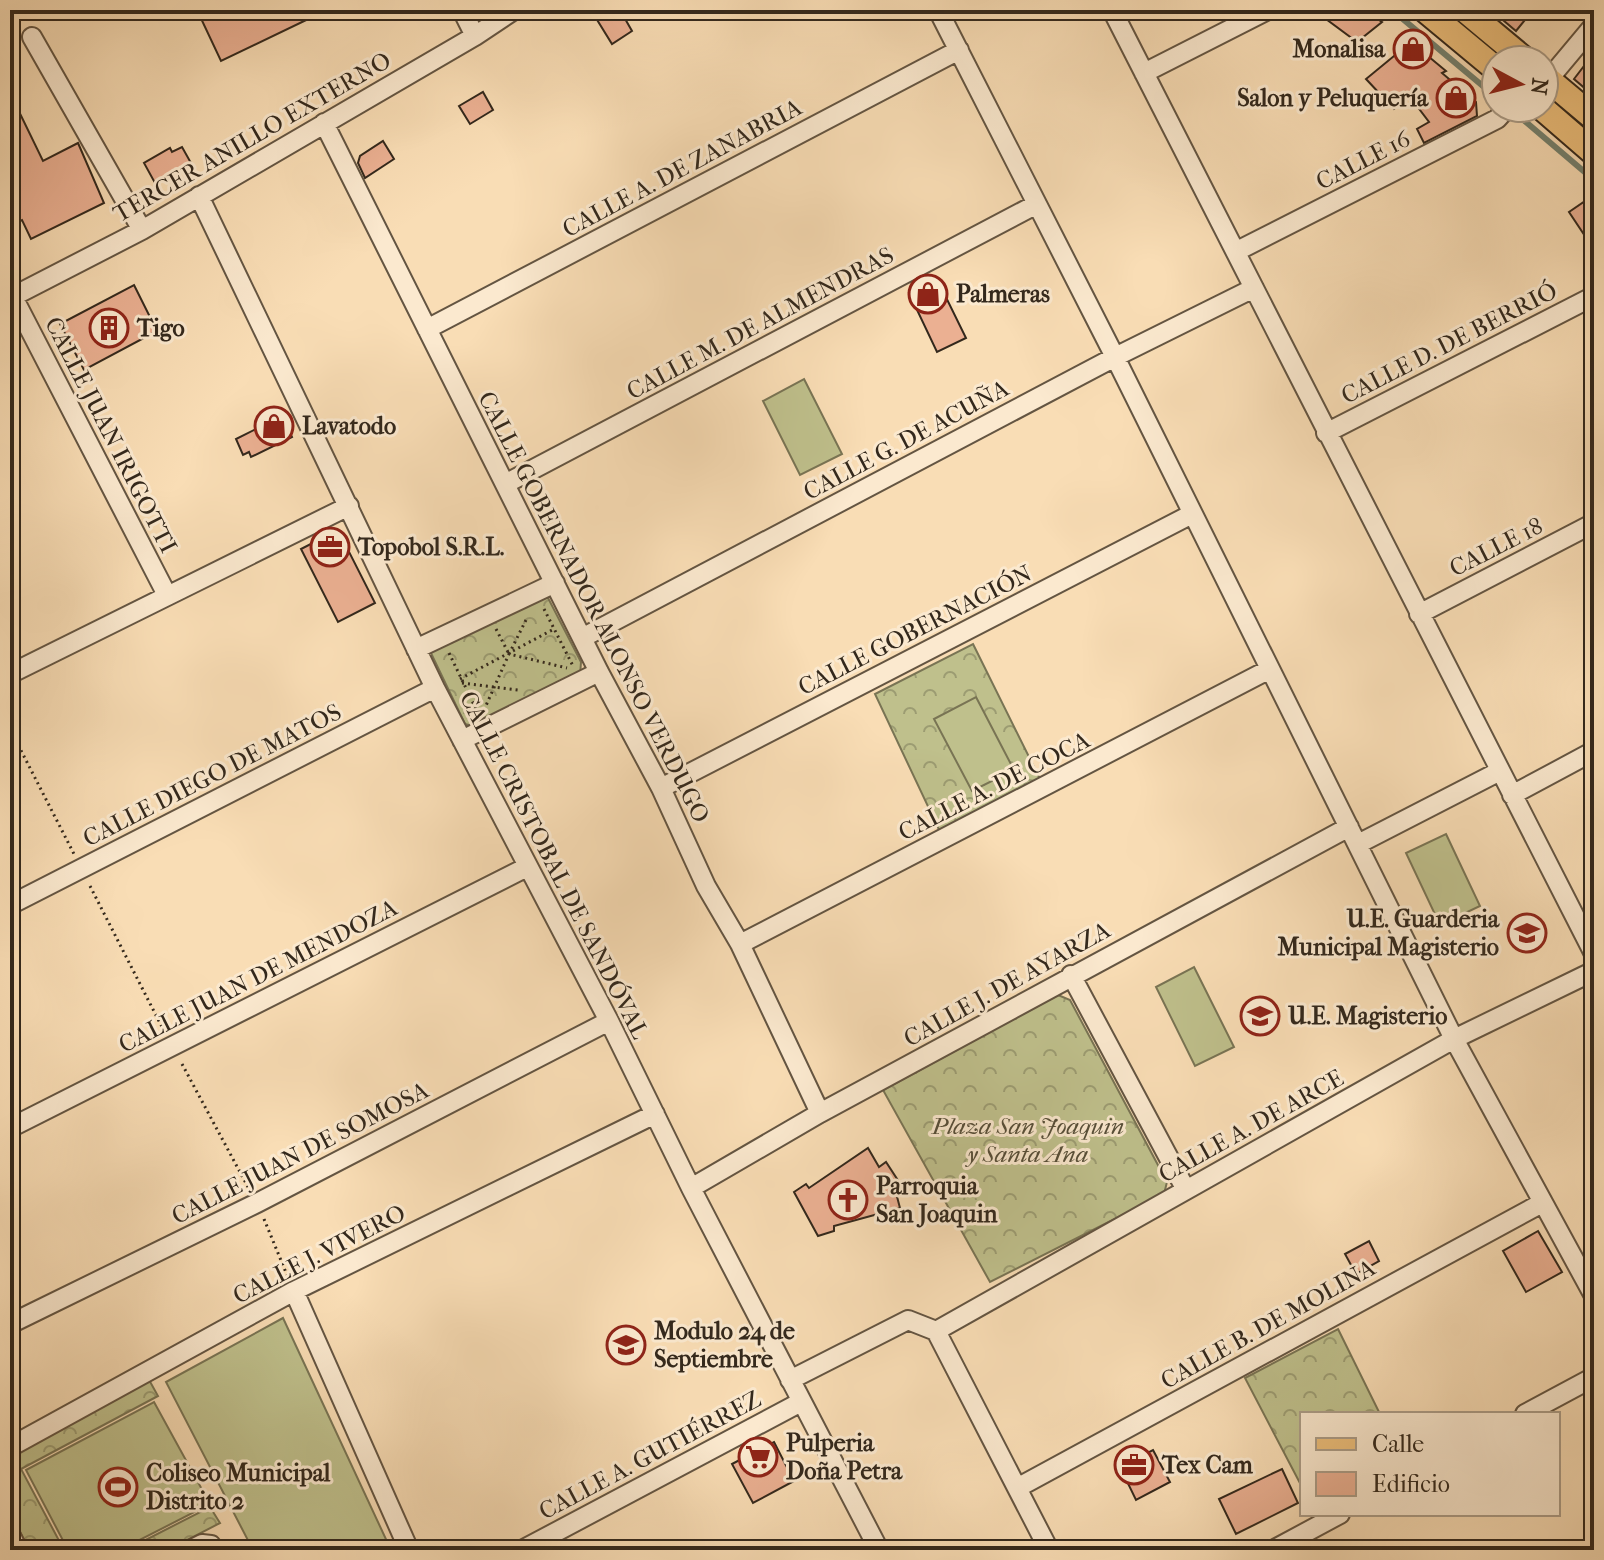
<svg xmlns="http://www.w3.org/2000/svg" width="1604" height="1560" font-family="'IM FELL French Canon',serif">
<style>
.forest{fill:url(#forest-crowns);stroke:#797454;stroke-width:2}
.garden{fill:#bfc08c;stroke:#797454;stroke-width:2}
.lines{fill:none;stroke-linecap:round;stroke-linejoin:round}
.stream{stroke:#74816f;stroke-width:6}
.building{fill:#ebb092;stroke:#33281c;stroke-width:2}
.minor-casing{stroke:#645542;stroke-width:22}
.major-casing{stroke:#33281c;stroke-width:28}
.path{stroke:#33281c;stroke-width:3;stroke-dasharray:2 4;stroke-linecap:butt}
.minor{stroke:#fbe9cf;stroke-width:18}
.major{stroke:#ecbe7a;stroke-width:24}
.labels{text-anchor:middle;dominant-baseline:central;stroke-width:6;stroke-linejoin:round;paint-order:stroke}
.poi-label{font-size:24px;font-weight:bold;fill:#33281c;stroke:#fbe9cf;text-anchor:start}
.street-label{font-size:24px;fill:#33281c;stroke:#fbe9cf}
.park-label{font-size:24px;font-style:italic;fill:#564e38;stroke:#fbe9cf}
</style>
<defs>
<pattern id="forest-crowns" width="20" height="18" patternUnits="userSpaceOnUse" patternTransform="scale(2)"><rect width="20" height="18" fill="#bfc08c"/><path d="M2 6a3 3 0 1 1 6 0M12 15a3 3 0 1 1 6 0" fill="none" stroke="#9c9c72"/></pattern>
</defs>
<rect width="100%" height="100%" fill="#f9ddb5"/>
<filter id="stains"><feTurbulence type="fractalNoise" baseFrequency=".0025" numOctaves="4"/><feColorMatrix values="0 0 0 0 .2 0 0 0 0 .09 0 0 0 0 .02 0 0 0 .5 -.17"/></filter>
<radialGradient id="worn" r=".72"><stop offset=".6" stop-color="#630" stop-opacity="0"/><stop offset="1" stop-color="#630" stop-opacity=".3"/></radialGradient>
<path class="forest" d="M546,594L581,662L580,676L473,726L465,724L429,649Z
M973,644L1041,781L941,834L875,694Z
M1058,995L1070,1000L1167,1182L1164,1194L990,1282L883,1090Z
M1338,1329L1380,1414H1302V1487L1245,1378Z
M148,1378L158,1396L21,1469L64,1550H29L10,1512V1455Z
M210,1507L220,1523L168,1550H126Z"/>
<path class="garden" d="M804,379L842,454L800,475L763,401Z
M976,697L1014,770L972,791L934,719Z
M1446,834L1480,906L1440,925L1406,853Z
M1194,967L1234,1047L1195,1066L1156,987Z
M283,1318L391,1550H253L166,1382Z
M154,1402L210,1504L120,1550H68L26,1470Z"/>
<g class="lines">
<path class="stream" d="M1392,10L1496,97
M1520,117L1594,180"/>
</g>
<path class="building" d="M197,10H327L221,61Z
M591,10H620L632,31L612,44Z
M1333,10H1364L1382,22L1357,42L1326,19Z
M1491,10H1533L1516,31Z
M1411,42L1446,71L1442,73L1476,102L1477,116L1424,143L1417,129L1429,122L1410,97L1394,109L1366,79Z
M1594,53V96L1574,79Z
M483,92L493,110L470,124L459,106Z
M10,93L43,161L78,143L104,203L31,239L22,220L10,226Z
M383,141L394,159L365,178L358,163L360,156Z
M182,147L191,163L155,183L144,163L170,148L172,152Z
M1594,195V229L1585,236L1569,212Z
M937,279L966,338L937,352L909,293Z
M134,285L157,331L84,370L60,324Z
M282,416L292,437L251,457L249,452L243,455L236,439Z
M332,533L341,536L375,603L338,622L301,549Z
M868,1148L879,1167L886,1162L901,1185L895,1189L900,1208L834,1226V1231L818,1236L794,1192L806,1184L809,1188Z
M1538,1231L1562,1272L1526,1292L1503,1251Z
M1369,1241L1379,1261L1356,1274L1345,1254Z
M774,1442L794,1481L753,1503L732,1464Z
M1153,1450L1170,1482L1136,1500L1120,1467Z
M1282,1469L1298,1503L1236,1534L1219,1499Z"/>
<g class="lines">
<defs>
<path id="minor" d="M462,10L475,36
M938,10L1115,357L1454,1039L1594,1296
M1112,10L1594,954
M32,37L142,230
M1144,73L1268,10
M1548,80L1594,25
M324,123L599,672L661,788L706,886L740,944L820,1113
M199,196L435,688L609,1021L691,1188L879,1550
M1237,251L1497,119L1507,108
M13,297L167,595
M10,298L142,230L475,36L514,10
M427,329L959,50
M1326,433L1594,296
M505,484L1037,204
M1419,614L1594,523
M582,638L1115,357L1254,288
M416,649L555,583
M10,674L349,506
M462,740L599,672
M661,788L1192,514
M1512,795L1594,751
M1358,844L1500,771
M10,905L435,688
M740,944L1270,669
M1071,975L1186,1190
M10,1128L527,867
M691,1188L820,1113L1349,827
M294,1291L409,1550
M10,1324L257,1203L609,1021
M936,1331L1454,1039L1594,971
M936,1331L1049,1550
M790,1380L908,1320L936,1331
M1525,1414L1594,1377
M10,1447L294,1291L655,1114
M1017,1488L1542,1203
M10,1534L18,1550
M190,1550L202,1544L211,1545L214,1550
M522,1550L801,1402
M1273,1550L1340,1514"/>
<path id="major" d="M1425,10L1496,69
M1465,10L1525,60
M1544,76L1594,118
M1542,108L1594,153"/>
</defs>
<use href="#minor" class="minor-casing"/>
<use href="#major" class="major-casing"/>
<path class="path" d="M544,609L573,666
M496,629L509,654
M449,653L477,711
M509,654L527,618
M460,679L554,629
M462,683L518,690
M484,710L509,654L567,668
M10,729L74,854
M90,886L163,1029
M182,1064L248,1187
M264,1219L287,1275"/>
<use href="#minor" class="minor"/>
<use href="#major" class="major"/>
</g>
<defs>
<symbol id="shop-ring" viewBox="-11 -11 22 22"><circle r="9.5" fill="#fbe9cf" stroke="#8f2418" stroke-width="1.5"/><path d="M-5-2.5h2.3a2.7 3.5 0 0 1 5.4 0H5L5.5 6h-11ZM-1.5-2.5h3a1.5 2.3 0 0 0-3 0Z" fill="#8f2418"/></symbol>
<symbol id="building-ring" viewBox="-11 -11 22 22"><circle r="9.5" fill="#fbe9cf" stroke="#8f2418" stroke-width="1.5"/><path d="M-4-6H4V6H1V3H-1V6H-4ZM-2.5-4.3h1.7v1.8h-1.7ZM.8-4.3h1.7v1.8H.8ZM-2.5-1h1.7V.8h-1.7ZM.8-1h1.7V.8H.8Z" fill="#8f2418"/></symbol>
<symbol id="office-ring" viewBox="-11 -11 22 22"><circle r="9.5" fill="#fbe9cf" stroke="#8f2418" stroke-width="1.5"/><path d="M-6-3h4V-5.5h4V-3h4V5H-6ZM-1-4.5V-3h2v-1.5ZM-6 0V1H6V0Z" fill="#8f2418"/></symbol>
<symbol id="school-ring" viewBox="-11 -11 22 22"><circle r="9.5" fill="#fbe9cf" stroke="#8f2418" stroke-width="1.5"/><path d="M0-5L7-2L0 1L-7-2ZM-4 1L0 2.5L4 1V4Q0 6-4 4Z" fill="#8f2418"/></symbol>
<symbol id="church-ring" viewBox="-11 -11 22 22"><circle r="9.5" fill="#fbe9cf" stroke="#8f2418" stroke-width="1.5"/><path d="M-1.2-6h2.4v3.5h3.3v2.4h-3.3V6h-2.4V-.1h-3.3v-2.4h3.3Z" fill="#8f2418"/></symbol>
<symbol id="supermarket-ring" viewBox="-11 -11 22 22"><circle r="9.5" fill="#fbe9cf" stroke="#8f2418" stroke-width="1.5"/><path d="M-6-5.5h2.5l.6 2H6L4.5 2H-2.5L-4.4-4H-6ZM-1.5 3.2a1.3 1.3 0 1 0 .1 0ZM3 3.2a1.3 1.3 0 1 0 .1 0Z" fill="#8f2418"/></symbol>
<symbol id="stadium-ring" viewBox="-11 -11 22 22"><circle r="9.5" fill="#fbe9cf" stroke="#8f2418" stroke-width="1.5"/><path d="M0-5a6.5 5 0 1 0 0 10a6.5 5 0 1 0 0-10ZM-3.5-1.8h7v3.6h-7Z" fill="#8f2418"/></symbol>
</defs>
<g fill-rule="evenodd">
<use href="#shop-ring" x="1391" y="27" width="44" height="44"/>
<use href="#shop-ring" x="1434" y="76" width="44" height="44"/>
<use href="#shop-ring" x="906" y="272" width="44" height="44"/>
<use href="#building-ring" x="87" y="306" width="44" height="44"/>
<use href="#shop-ring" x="252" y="404" width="44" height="44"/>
<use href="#office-ring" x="308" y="525" width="44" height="44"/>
<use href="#school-ring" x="1505" y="911" width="44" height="44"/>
<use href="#school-ring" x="1238" y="994" width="44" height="44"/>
<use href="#church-ring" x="826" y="1178" width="44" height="44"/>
<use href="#school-ring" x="604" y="1323" width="44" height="44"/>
<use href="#supermarket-ring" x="736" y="1435" width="44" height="44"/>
<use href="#office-ring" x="1112" y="1443" width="44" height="44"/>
<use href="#stadium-ring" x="96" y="1465" width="44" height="44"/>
</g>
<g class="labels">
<g class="poi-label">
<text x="1385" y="49" text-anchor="end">Monalisa</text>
<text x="1428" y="98" text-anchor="end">Salon y Peluquería</text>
<text x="956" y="294">Palmeras</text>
<text x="137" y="328">Tigo</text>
<text x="302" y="426">Lavatodo</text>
<text x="358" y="547">Topobol S.R.L.</text>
<text x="1499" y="919" text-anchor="end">U.E. Guarderia<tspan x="1499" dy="28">Municipal Magisterio</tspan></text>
<text x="1288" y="1016">U.E. Magisterio</text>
<text x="876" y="1186">Parroquia<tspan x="876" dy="28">San Joaquin</tspan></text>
<text x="654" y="1331">Modulo 24 de<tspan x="654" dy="28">Septiembre</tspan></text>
<text x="786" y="1443">Pulperia<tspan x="786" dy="28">Doña Petra</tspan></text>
<text x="1162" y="1465">Tex Cam</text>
<text x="146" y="1473">Coliseo Municipal<tspan x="146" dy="28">Distrito 2</tspan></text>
</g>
<g class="street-label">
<text transform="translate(252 137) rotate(-30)">TERCER ANILLO EXTERNO</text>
<text transform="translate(1363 160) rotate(-27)">CALLE 16</text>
<text transform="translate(682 168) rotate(-28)">CALLE A. DE ZANABRIA</text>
<text transform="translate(760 323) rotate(-28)">CALLE M. DE ALMENDRAS</text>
<text transform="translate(1449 343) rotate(-27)">CALLE D. DE BERRIÓ</text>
<text transform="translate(111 435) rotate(63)">CALLE JUAN IRIGOTTI</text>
<text transform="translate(906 440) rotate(-28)">CALLE G. DE ACUÑA</text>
<text transform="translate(1496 547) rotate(-27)">CALLE 18</text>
<text transform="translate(594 607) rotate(63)">CALLE GOBERNADOR ALONSO VERDUGO</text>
<text transform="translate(915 630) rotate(-27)">CALLE GOBERNACIÓN</text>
<text transform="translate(212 775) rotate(-27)">CALLE DIEGO DE MATOS</text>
<text transform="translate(994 786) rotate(-27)">CALLE A. DE COCA</text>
<text transform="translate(554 865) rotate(63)">CALLE CRISTOBAL DE SANDÓVAL</text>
<text transform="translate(258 976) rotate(-27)">CALLE JUAN DE MENDOZA</text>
<text transform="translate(1007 984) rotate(-29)">CALLE J. DE AYARZA</text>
<text transform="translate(1251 1126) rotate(-29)">CALLE A. DE ARCE</text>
<text transform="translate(300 1153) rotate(-27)">CALLE JUAN DE SOMOSA</text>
<text transform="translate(319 1254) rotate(-27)">CALLE J. VIVERO</text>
<text transform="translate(1268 1324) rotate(-29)">CALLE B. DE MOLINA</text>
<text transform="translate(650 1455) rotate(-28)">CALLE A. GUTIÉRREZ</text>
</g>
<g class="park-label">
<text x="1028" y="1126">Plaza San Joaquin<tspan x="1028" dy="28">y Santa Ana</tspan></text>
</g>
</g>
<rect width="1604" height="1560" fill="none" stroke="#f9ddb5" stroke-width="40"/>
<rect x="12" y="12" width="1580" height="1536" fill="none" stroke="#33281c" stroke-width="4"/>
<rect x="20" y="20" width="1564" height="1520" fill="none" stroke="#33281c" stroke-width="2"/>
<rect x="1300" y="1412" width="260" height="104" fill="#fbe9cf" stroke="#ab9c87" stroke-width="2"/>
<rect x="1316" y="1438" width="40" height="12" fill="#ecbe7a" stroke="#ab9c87" stroke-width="2"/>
<text x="1372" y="1452" font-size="24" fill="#33281c">Calle</text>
<rect x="1316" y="1472" width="40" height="24" fill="#ebb092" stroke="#ab9c87" stroke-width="2"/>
<text x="1372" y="1492" font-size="24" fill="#33281c">Edificio</text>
<g transform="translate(1520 84) rotate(97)"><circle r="38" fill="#fbe9cf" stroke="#ab9c87" stroke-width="2"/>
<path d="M0-6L14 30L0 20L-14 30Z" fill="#8f2418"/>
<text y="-12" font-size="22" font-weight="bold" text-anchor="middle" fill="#33281c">N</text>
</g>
<rect width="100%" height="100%" filter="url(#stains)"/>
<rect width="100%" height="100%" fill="url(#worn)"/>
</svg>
